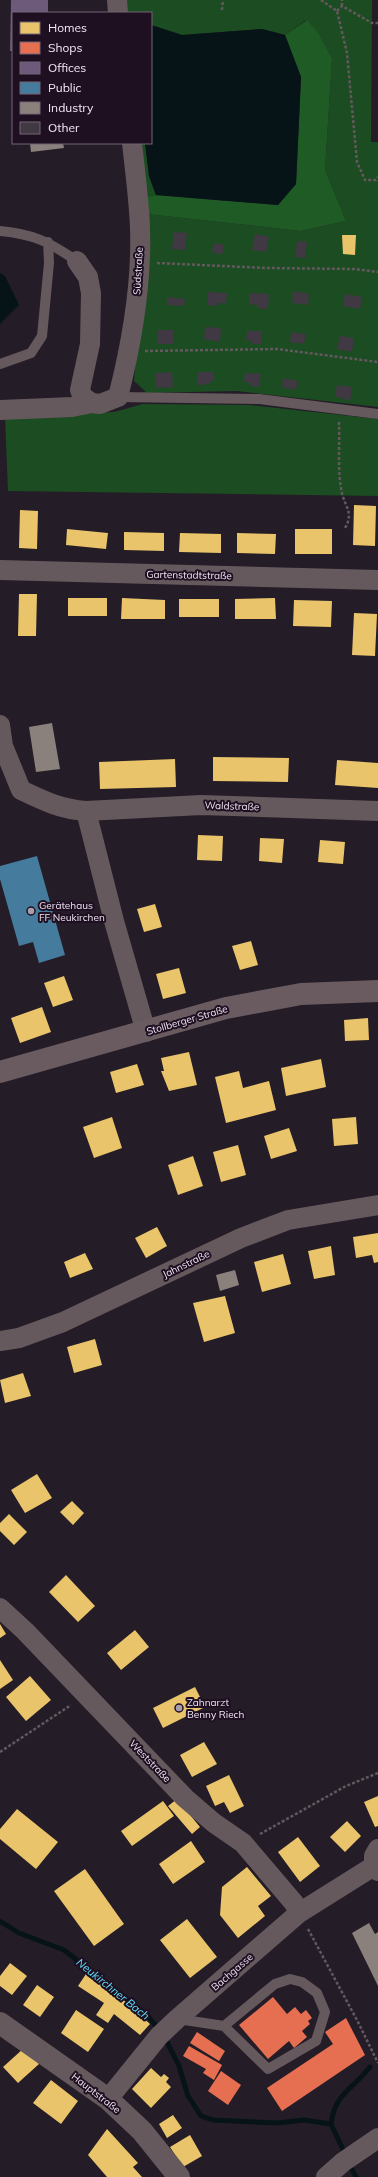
<svg xmlns="http://www.w3.org/2000/svg" width="378" height="2177" font-family="Mulish,sans-serif">
<style>
.green{fill:#1c4c21}
.forest{fill:#1f5c25}
.water{fill:#061418}
.homes{fill:#e9c46a}
.shops{fill:#e76f51}
.offices{fill:#6d597a}
.public{fill:#457b9d}
.industry{fill:#8a817c}
.lines{fill:none;stroke-linecap:round;stroke-linejoin:round}
.stream{stroke:#061418;stroke-width:5}
.building{fill:#403842}
.path{stroke:#63585e;stroke-width:2.5;stroke-dasharray:3 2;stroke-linecap:butt}
.service{stroke:#66595d;stroke-width:10}
.minor{stroke:#66595d;stroke-width:20}
.tertiary{stroke:#66595d;stroke-width:22}
.secondary{stroke:#6a5b61;stroke-width:22}
.poi-dot{fill:#aaa0ad;stroke:#1e0f21;stroke-width:1.5}
.labels{text-anchor:middle;dominant-baseline:central;stroke-width:4;stroke-linejoin:round;paint-order:stroke}
.street-label{font-size:10px;fill:#f2e7f5;stroke:#1e0f21}
.poi-label{font-size:10px;fill:#f2e7f5;stroke:#1e0f21;text-anchor:start}
.water-label{font-size:11px;font-style:italic;fill:#5ee4fd;stroke:#1e0f21}
</style>
<rect width="100%" height="100%" fill="#241c27"/>
<path class="green" d="M124,0H372L371,142H378V407L237,391L147,393L134,381L147,214L301,231L346,221L325,170L332,59L306,20L285,35L262,29L182,35L151,25V13H125Z
M140,143H145L149,176L156,195L146,197Z
M143,404L249,405L378,419V496L8,491L5,417L114,412Z"/>
<path class="forest" d="M307,20L318,33L332,59L325,170L346,221L301,231L147,214L146,197L156,195L278,205L296,184L301,77L285,35Z"/>
<path class="water" d="M151,25L182,35L262,29L285,35L301,77L296,184L278,205L156,195L149,176L145,143H151Z
M0,273L5,276L19,305L0,324Z"/>
<path class="homes" d="M342,235H356L355,255L343,254Z
M354,505L376,506L375,546L353,545Z
M20,510L38,511L37,549L19,548Z
M67,529L108,533L106,549L66,545Z
M295,529H332V554H295Z
M124,532L164,533V551L124,550Z
M180,533L221,534V553L179,552Z
M237,533L276,534L275,554L237,553Z
M19,594H37L36,636H18Z
M68,598H107V616H68Z
M122,598L165,600V619H121Z
M275,598L276,619H235V599Z
M179,599H219V617H179Z
M294,600L332,601L331,627L293,626Z
M354,613L377,614L375,656L352,655Z
M213,757L289,758L288,782L213,781Z
M175,759L176,787L100,789L99,762Z
M337,760L378,763V788L335,785Z
M198,835L223,836L222,861L197,860Z
M260,838L284,839L282,863L259,861Z
M320,840L345,842L343,864L318,862Z
M155,904L162,927L144,932L137,909Z
M251,941L258,965L240,970L232,946Z
M179,968L186,993L163,999L156,974Z
M64,976L73,1000L53,1007L44,983Z
M42,1007L51,1032L20,1043L11,1018Z
M368,1018L369,1040L345,1041L344,1020Z
M189,1052L197,1085L169,1091L161,1071H164L161,1058Z
M321,1059L326,1087L286,1096L281,1068Z
M137,1064L144,1085L116,1093L110,1072Z
M239,1071L243,1088L269,1081L276,1110L226,1123L215,1077Z
M112,1117L122,1148L94,1158L83,1127Z
M356,1117L358,1144L334,1146L332,1119Z
M289,1128L297,1151L271,1159L264,1136Z
M238,1145L246,1175L221,1182L213,1152Z
M193,1156L203,1186L178,1195L168,1165Z
M157,1227L167,1246L146,1258L135,1238Z
M378,1233V1262L374,1263L372,1255L356,1258L353,1237Z
M331,1246L335,1275L314,1279L308,1251Z
M85,1253L93,1269L70,1278L64,1262Z
M283,1254L291,1284L262,1292L254,1262Z
M225,1296L235,1333L204,1342L193,1303Z
M95,1339L102,1365L74,1373L67,1347Z
M23,1373L31,1396L5,1403L0,1380Z
M37,1474L52,1498L25,1513L11,1490Z
M72,1501L84,1513L73,1525L60,1512Z
M9,1514L27,1532L14,1545L0,1531V1523Z
M66,1575L95,1606L78,1622L49,1592Z
M0,1624L6,1634L0,1638Z
M135,1630L149,1647L121,1670L107,1653Z
M0,1660L13,1680L0,1689Z
M30,1676L51,1700L26,1721L6,1697Z
M195,1687L205,1707L163,1728L153,1708Z
M204,1742L217,1764L192,1777L180,1755Z
M229,1775L244,1806L230,1813L224,1802L215,1806L206,1786Z
M378,1796V1826L375,1827L364,1802Z
M177,1799L200,1827L192,1834L168,1806Z
M163,1801L174,1816L132,1846L121,1831Z
M17,1809L58,1842L36,1869L0,1839V1829Z
M347,1821L361,1836L345,1852L330,1837Z
M298,1837L320,1866L300,1882L278,1852Z
M191,1841L205,1862L173,1884L159,1864Z
M247,1867L271,1896L258,1906L265,1916L238,1938L220,1915L222,1887Z
M85,1869L124,1924L94,1946L54,1891Z
M187,1919L217,1957L190,1978L160,1940Z
M10,1963L27,1976L12,1995L0,1986V1976Z
M86,1974L124,2000L150,2024L140,2035L114,2014L108,2023L96,2015L104,2003L78,1986Z
M37,1985L54,1997L40,2017L23,2005Z
M76,2010L104,2029L88,2052L61,2033Z
M24,2048L39,2064L18,2083L3,2067Z
M151,2068L161,2077L164,2074L169,2078L166,2082L171,2087L151,2108L132,2089Z
M51,2080L78,2101L61,2124L33,2103Z
M173,2115L182,2128L167,2138L159,2124Z
M107,2129L138,2163L133,2167L142,2177H107L88,2155Z
M190,2135L202,2156L183,2167L170,2147Z"/>
<path class="shops" d="M273,1997L287,2014L295,2007L301,2014L306,2010L312,2018L308,2021L310,2024L302,2031L307,2037L294,2048L289,2041L268,2059L239,2025Z
M346,2018L365,2055L282,2111L267,2088L333,2044L325,2032Z
M197,2032L225,2051L219,2061L190,2043Z
M189,2046L222,2065L214,2080L203,2073L206,2069L183,2056Z
M221,2071L241,2085L228,2105L208,2091Z"/>
<path class="offices" d="M11,0H48V13H13V51H10Z"/>
<path class="public" d="M37,856L65,955L39,963L33,942L19,946L0,879V866Z"/>
<path class="industry" d="M30,143H63L64,148L31,152Z
M52,723L60,769L36,772L29,727Z
M235,1270L239,1285L220,1291L216,1275Z
M369,1923L375,1934L378,1932V1986L352,1933Z"/>
<g class="lines">
<path class="stream" d="M0,1921L19,1933L64,1950L148,2016L159,2030
M164,2036L179,2066L188,2096L201,2116L213,2120L277,2123L304,2120L331,2124L346,2156
M331,2124C335,2093 353,2089 370,2067
M349,2164L356,2177"/>
</g>
<path class="building" d="M174,232L187,233L185,250L172,249Z
M255,234L269,237L266,252L252,250Z
M297,241L307,242L305,258L295,257Z
M214,243L224,245L222,255L212,252Z
M293,291L309,294L308,305L292,303Z
M208,292L227,293L226,304L217,303V306L207,305Z
M249,293L269,294L268,309L257,308V305L249,304Z
M345,294L362,297L360,309L343,306Z
M167,297L185,299L184,306L167,305Z
M205,327L221,328L220,342L204,339Z
M158,330H173V344H158Z
M247,331H262V344H252V341L246,340Z
M291,332L306,334L304,344L290,342Z
M340,336L354,338L352,352L337,349Z
M172,372L173,387L156,388L155,373Z
M198,372H214V381H209V384L198,385Z
M245,373L261,374L259,387L250,386L251,383L244,382Z
M283,378L298,381L296,390L282,387Z
M337,385L352,387L350,401L335,396Z"/>
<g class="lines">
<path class="path" d="M321,0L337,11L347,53L357,162L365,180H376L378,177
M342,6V0
M222,10L223,0
M337,11L342,6L372,23H378
M157,263L267,268L354,269L378,272
M145,351L277,349L378,362
M339,422C340,444 337,471 342,493C345,507 354,513 345,528
M0,1752L71,1705
M260,1834L346,1786L378,1773
M308,1929L358,2022L378,2063"/>
<path class="service" d="M0,231C34,234 49,242 77,261
M0,364L31,353L42,336L49,263L48,242
M118,397L259,399L378,414
M178,2019L224,2026L268,2069L316,2041L325,2012L317,1993L302,1982L290,1979L275,1984L224,2026"/>
<path class="minor" d="M117,0L118,13
M77,261L88,277L91,293L90,344L80,390L83,397L92,403
M0,410L72,407L92,403L100,404L118,397C132,342 142,285 140,228C139,200 135,171 132,143
M0,570L378,580
M0,725L3,746L21,790C44,801 60,809 86,811L114,921L146,1032
M86,811L201,805L378,811
M0,1341L19,1338L63,1322L241,1238L288,1220L378,1205
M0,1608L25,1631L185,1798L214,1823L243,1843L294,1903L299,1913
M374,1866V1856L378,1849
M108,2099L159,2036L177,2019L299,1913L374,1866L378,1871
M326,2177L343,2162L378,2138"/>
<path class="tertiary" d="M0,2023L108,2099L142,2131L179,2177"/>
<path class="secondary" d="M0,1072L226,1008L301,994L378,991"/>
</g>
<g class="poi-dot">
<circle cx="31" cy="911" r="4"/>
<circle cx="179" cy="1708" r="4"/>
</g>
<g class="labels">
<g class="street-label">
<text transform="translate(138 271) rotate(-87)">Südstraße</text>
<text transform="translate(189 575) rotate(1)">Gartenstadtstraße</text>
<text transform="translate(232 806) rotate(2)">Waldstraße</text>
<text transform="translate(187 1020) rotate(-16)">Stollberger Straße</text>
<text transform="translate(186 1264) rotate(-26)">Jahnstraße</text>
<text transform="translate(150 1761) rotate(46)">Weststraße</text>
<text transform="translate(232 1972) rotate(-41)">Bachgasse</text>
<text transform="translate(96 2093) rotate(38)">Hauptstraße</text>
</g>
<g class="poi-label">
<text x="39" y="905">Gerätehaus<tspan x="39" dy="12">FF Neukirchen</tspan></text>
<text x="187" y="1702">Zahnarzt<tspan x="187" dy="12">Benny Riech</tspan></text>
</g>
<g class="water-label">
<text transform="translate(113 1989) rotate(39)">Neukirchner Bach</text>
</g>
</g>
<rect x="12" y="12" width="140" height="132" fill="#1e0f21" stroke="#736576"/>
<rect x="20" y="22" width="20" height="12" fill="#e9c46a" stroke="#736576"/>
<text x="48" y="32" font-size="12" fill="#f2e7f5">Homes</text>
<rect x="20" y="42" width="20" height="12" fill="#e76f51" stroke="#736576"/>
<text x="48" y="52" font-size="12" fill="#f2e7f5">Shops</text>
<rect x="20" y="62" width="20" height="12" fill="#6d597a" stroke="#736576"/>
<text x="48" y="72" font-size="12" fill="#f2e7f5">Offices</text>
<rect x="20" y="82" width="20" height="12" fill="#457b9d" stroke="#736576"/>
<text x="48" y="92" font-size="12" fill="#f2e7f5">Public</text>
<rect x="20" y="102" width="20" height="12" fill="#8a817c" stroke="#736576"/>
<text x="48" y="112" font-size="12" fill="#f2e7f5">Industry</text>
<rect x="20" y="122" width="20" height="12" fill="#403842" stroke="#736576"/>
<text x="48" y="132" font-size="12" fill="#f2e7f5">Other</text>
</svg>
